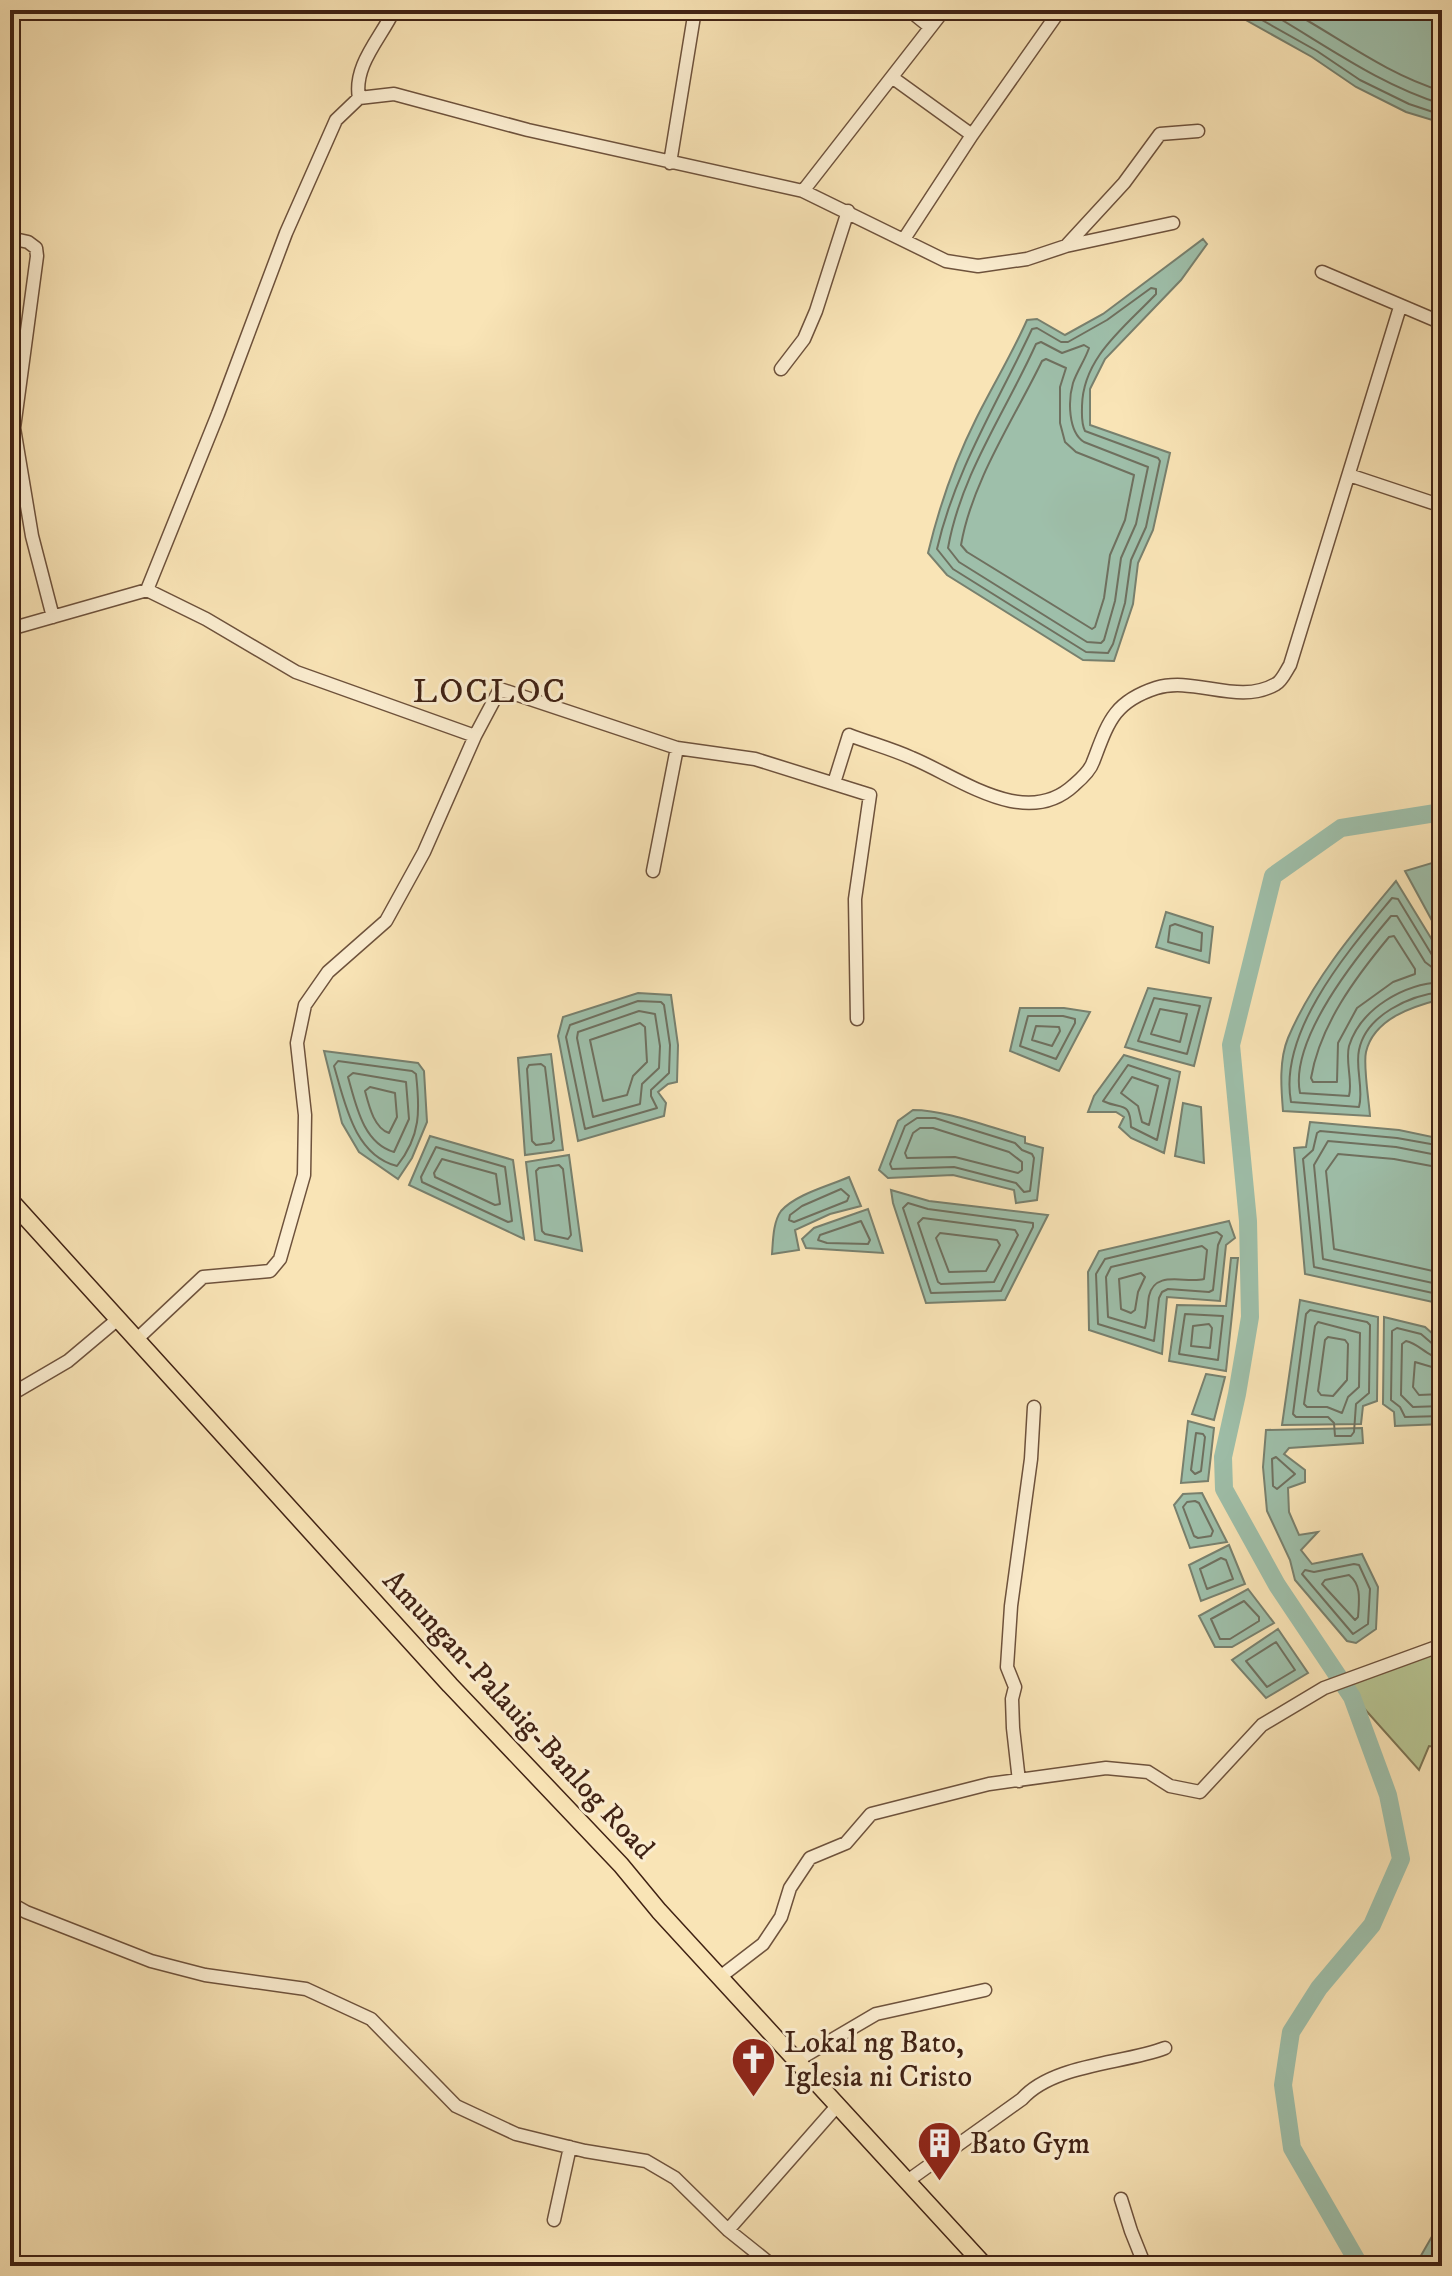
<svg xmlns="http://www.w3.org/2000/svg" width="1452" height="2276" font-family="'IM FELL DW Pica',serif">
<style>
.green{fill:#b7c593;stroke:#7c7454;stroke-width:2}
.water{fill:#9ebfaa;stroke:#78806e;stroke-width:2}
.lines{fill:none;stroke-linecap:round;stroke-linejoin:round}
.shore{stroke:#6f705f;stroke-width:2}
.river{stroke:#9ebfaa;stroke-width:18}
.minor-casing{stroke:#6e523c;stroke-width:15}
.major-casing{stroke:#402214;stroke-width:19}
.minor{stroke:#fbedd0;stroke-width:12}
.major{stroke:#f9e4b6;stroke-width:16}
.labels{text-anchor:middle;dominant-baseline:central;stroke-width:6;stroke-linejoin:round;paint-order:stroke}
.street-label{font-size:30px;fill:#402214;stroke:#fbedd0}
.poi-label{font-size:30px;fill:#402214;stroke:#fbedd0;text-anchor:start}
.quarter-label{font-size:34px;letter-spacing:2px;fill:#402214;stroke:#fbedd0}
</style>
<rect width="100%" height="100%" fill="#f9e4b6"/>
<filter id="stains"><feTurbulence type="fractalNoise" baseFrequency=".0025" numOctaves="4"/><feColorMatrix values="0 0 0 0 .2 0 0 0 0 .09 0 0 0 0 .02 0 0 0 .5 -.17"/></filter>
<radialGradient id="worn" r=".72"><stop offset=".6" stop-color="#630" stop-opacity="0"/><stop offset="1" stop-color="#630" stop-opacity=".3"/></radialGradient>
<path class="green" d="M1442,1645V1748L1429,1746L1419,1770L1345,1687Z"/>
<path class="water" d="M1228,10H1442V123L1406,112L1356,87L1312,57Z
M1203,239L1207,244L1181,280L1105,359L1090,389V425L1170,453L1153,530L1138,563L1133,604L1114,661L1083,660L947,575L928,553C939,507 955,461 976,419C993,385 1012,354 1027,320L1037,319L1065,335L1103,314Z
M1442,860V939L1405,871Z
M1396,881L1442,956V999C1414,1006 1374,1018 1366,1052C1363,1065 1369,1101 1370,1116L1283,1111C1281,1087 1279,1060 1288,1038C1313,979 1356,929 1396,881Z
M1166,912L1213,927L1209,963L1156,947Z
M1148,988L1211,998L1194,1066L1125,1047Z
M638,993L671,995L678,1045L677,1082L668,1084L658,1092L666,1103L664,1116L578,1141L558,1036L563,1017Z
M1020,1008H1064L1090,1012L1059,1071L1010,1051Z
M324,1051L418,1063L424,1071L427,1122L412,1158L398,1179L359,1152L342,1123Z
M551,1054L563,1150L525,1155L518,1058Z
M1124,1055L1180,1072L1164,1153L1131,1138L1119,1127L1124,1117L1116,1112H1088L1094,1096Z
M1183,1103L1201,1107L1204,1163L1175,1156Z
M913,1110C947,1110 991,1128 1025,1137V1143L1043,1148L1037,1200L1016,1203L1014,1190L953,1175L888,1178L879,1170L898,1121Z
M1310,1122L1399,1130L1442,1139V1304L1305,1274L1294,1148L1306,1147Z
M430,1136L513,1160L524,1239L409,1185Z
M569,1155L582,1251L535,1240L526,1162Z
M849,1177L861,1206L830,1214L795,1230L799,1250L772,1254C773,1241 773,1222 781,1211C796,1194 829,1186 849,1177Z
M891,1190L929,1201L1048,1215L1005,1300L926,1303L893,1203Z
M868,1209L883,1253L806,1248L802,1239L814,1228Z
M1229,1221L1235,1238L1226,1245L1220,1301L1167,1297L1162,1354L1089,1330L1088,1272L1099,1251Z
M1231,1258H1238L1226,1371L1169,1361L1177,1305L1226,1306Z
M1300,1300L1378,1317L1377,1401L1363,1406L1361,1424L1282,1425Z
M1384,1317L1425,1327L1442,1342V1424L1395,1426L1394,1412L1383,1404Z
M1206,1374L1225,1377L1214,1420L1192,1414Z
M1188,1421L1214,1428L1208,1481L1181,1483Z
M1362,1428L1363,1443L1289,1448L1284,1454L1305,1470V1482L1288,1488L1289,1512L1299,1535L1318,1532L1301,1550L1312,1564L1362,1554L1378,1587L1376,1629L1356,1643L1347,1641L1295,1580L1290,1560L1267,1511L1263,1467L1266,1430Z
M1202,1493L1227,1542L1190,1548L1174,1505L1183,1494Z
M1229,1545L1245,1584L1201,1601L1189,1565Z
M1248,1589L1274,1623L1232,1647H1215L1199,1616Z
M1278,1629L1308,1673L1266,1698L1232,1660Z
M1442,2219V2266H1415Z"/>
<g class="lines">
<path class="shore" d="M1244,10L1317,51L1360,80L1409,104L1442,115
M1265,10C1323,43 1377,84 1442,104
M1289,10C1340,38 1386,74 1442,91
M1151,288L1156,289V294C1125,327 1083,357 1082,406C1082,415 1081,423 1085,431L1158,458L1160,461L1146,527L1131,560L1125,603L1113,644L1108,653L1086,652L953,569L937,549C955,470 998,402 1032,329L1037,328L1061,342H1068L1107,320Z
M1041,342L1062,353L1084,345L1089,348C1085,360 1077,371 1073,383C1068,400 1068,432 1084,442L1148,467L1136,524L1121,558L1115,601L1104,640L1101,643L1087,642L959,562L948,548C961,474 1006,411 1036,344Z
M1046,359L1066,368L1060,387V423L1065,442L1076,452L1134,475L1125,520L1110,555L1104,598L1095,627L1092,629L967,552L961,545C972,481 1014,419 1042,361Z
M1175,924L1202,933L1201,951L1168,942L1170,926Z
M1394,936L1415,969V974L1393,982L1357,1008L1338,1043L1337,1082H1313L1311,1078C1320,1025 1355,978 1389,937Z
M1442,959L1432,955L1398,899L1392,898C1349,950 1278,1031 1291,1102L1359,1107C1364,1089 1355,1068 1359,1050C1366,1015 1410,995 1442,992
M1442,969L1433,968L1425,962L1397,916H1391C1358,955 1289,1039 1300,1093L1349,1096C1353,1081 1345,1062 1349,1046C1361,1008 1404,984 1442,982
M1154,998L1200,1006L1187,1054L1138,1041Z
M638,1001L661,1002L664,1005L670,1045L669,1073L651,1090V1096L657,1108L585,1129L566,1037L570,1025Z
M1160,1009L1187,1014L1180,1042L1151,1034Z
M639,1011L655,1014L660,1046L659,1068L642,1084L640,1104L593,1117L577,1038L578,1032Z
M1028,1016H1063L1075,1019V1023L1056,1059L1020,1046Z
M640,1023L645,1027L647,1062L633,1076L627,1095L603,1101L590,1040Z
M1036,1026L1059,1027L1060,1031L1052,1046L1032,1040Z
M338,1061L412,1071L416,1074C420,1110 421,1136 397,1166C354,1155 345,1103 334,1066Z
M541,1064L545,1067L554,1140L551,1143L536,1145L532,1141L527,1069L529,1065Z
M1128,1065L1170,1079L1157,1140L1131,1127C1130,1100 1121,1110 1103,1101Z
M353,1073L406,1082L409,1119L394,1152C363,1143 356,1105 348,1077Z
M1132,1077L1158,1086L1149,1125L1142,1122L1138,1106L1121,1093Z
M370,1087L395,1093L397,1117L389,1133C374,1128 369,1106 365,1091Z
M917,1118H935L1015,1143L1022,1150L1032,1154L1034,1158L1030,1191L1024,1192L1016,1183L954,1167L892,1169L890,1164L905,1126Z
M920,1128H933L1009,1152L1022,1162V1170L1018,1173L955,1157L907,1158L905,1153L913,1133Z
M1442,1146L1397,1138L1320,1131L1317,1133L1313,1150L1303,1159L1314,1267L1442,1295
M436,1147L505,1167L512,1221L508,1222L422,1182L421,1177Z
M1442,1156L1396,1147L1328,1141L1314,1165L1323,1259L1442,1285
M442,1159L496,1174L500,1204L495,1205L435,1177L434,1173Z
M559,1165L563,1169L571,1235L568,1239L545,1234L542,1231L536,1171L539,1168Z
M1442,1168L1394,1159L1338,1154L1326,1171L1334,1249L1442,1273
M841,1189L849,1196L847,1201L794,1222L789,1220L790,1215L802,1206Z
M908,1203L928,1209L1033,1223V1227L1001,1291L931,1293L903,1208Z
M923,1218L1015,1230L1018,1235L994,1282L941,1284L938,1282L918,1223Z
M861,1221L870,1240L868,1244L827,1243L818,1240L820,1235Z
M1217,1232L1222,1236L1218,1245L1213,1290L1209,1292L1168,1289L1162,1292L1159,1298L1154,1341L1098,1324L1096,1274L1105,1259Z
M940,1233L997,1240L1000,1245L986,1271L949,1272L936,1238Z
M1202,1246L1207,1250L1204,1279C1186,1284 1155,1269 1149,1296C1147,1307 1148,1318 1145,1328L1108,1317L1106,1277L1111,1267Z
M1141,1273L1145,1277L1138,1292L1135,1310L1131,1313L1121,1309L1119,1279Z
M1310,1310L1367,1322L1370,1325L1369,1393L1356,1404L1354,1432L1351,1436H1335L1334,1423L1328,1417H1296L1293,1414L1306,1314Z
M1185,1314L1223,1316L1218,1360L1179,1354Z
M1318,1322L1360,1333L1359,1387L1348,1397L1342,1413L1327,1407H1307L1304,1404L1315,1326Z
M1209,1324L1212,1328L1210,1348L1191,1346L1193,1326Z
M1328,1337L1345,1340L1348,1344L1347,1380L1333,1396L1321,1395L1318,1391L1325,1340Z
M1442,1347L1435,1346L1421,1334L1397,1328L1392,1331L1391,1400L1400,1407L1405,1417L1442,1416
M1442,1358C1427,1357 1420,1344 1406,1341L1402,1344L1401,1395L1413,1407L1442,1406
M1442,1370L1415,1362L1413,1387L1419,1395L1442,1394
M1196,1433L1203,1434L1205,1437L1201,1471L1195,1474L1191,1470Z
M1276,1457L1295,1474L1277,1489L1273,1486L1272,1459Z
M1195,1501L1199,1503L1213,1531L1211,1536L1198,1538L1194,1536L1183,1507L1187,1502Z
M1221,1558L1226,1560L1233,1579L1207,1589L1200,1569Z
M1354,1564L1359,1565L1370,1589L1368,1624L1353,1634L1302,1574L1305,1570L1314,1572Z
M1349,1575C1362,1585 1359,1601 1358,1617L1355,1620L1322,1584L1325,1580Z
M1244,1601L1259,1617V1621L1230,1639H1220L1211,1619Z
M1276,1642L1295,1670L1267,1687L1246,1661Z"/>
<path class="river" d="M1360,2266L1292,2148L1283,2085L1291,2032L1319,1988L1372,1925L1401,1859L1388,1795L1352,1697L1277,1585L1224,1489L1223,1457L1237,1394L1250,1317L1248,1221L1231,1045L1273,876L1341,828L1442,812"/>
<defs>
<path id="minor" d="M909,10L930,27
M893,78L972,135
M359,98C353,65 381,38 394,10
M670,163L695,10
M803,191L946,261L978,266L1027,259L1066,246L1173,223
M10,238L28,242L36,248L37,256L14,428L32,536L53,617
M904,239L972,135L1060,10
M1066,246L1124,183L1160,134L1198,131
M1322,272L1442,323
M781,369L804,339L816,311L848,211
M1349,475L1442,506
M147,590L218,414L286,233L336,120L359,98L394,94L528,130L803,191L944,10
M10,629L147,590L206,619L296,672L475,736L424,852L386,921L328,972L305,1005L297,1043L305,1115L304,1175L280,1259L270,1271L203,1277L137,1339
M475,736L500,689L677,748L755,759L870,795L855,899L857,1019
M834,783L849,735C870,743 892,749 912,758C960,778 1026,830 1074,785C1081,779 1090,771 1093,762C1108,723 1113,702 1156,688C1195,676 1238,706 1276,684C1282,681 1286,671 1290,665L1400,307
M653,871L677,748
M10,1395L68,1361L118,1319
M1019,1781L1013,1728L1012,1699L1015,1687L1007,1667L1011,1606L1031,1459L1034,1407
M10,1903L26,1912L151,1961L205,1975L306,1989L371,2019L456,2106L516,2134L585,2151L646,2161L675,2178L728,2230L773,2266
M720,1977L763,1944L781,1917L790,1888L810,1858L846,1843L871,1814L989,1784L1106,1768L1148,1772L1170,1786L1200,1792L1262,1725L1324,1688L1442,1645
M796,2061L876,2014L985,1990
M906,2182L1022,2099C1053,2064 1123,2064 1165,2048
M1121,2199L1131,2231L1145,2266
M554,2220L570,2147
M728,2230L837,2106
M1206,2266H1208"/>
<path id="major" d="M10,1200L450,1685L621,1865L659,1911L985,2266"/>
</defs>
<use href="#minor" class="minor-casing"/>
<use href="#major" class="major-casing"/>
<use href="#minor" class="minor"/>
<use href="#major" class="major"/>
</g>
<defs>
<symbol id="church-pin" viewBox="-11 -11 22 30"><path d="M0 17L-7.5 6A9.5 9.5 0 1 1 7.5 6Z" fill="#8f2418" stroke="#fbedd0"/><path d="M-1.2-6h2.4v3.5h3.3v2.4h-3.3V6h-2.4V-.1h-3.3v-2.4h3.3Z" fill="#fff"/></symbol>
<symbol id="building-pin" viewBox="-11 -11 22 30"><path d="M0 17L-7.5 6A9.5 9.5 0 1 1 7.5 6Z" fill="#8f2418" stroke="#fbedd0"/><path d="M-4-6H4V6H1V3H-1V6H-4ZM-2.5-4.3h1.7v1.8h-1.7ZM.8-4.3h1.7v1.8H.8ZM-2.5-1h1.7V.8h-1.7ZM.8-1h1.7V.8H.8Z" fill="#fff"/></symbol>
</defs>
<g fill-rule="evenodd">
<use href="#church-pin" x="728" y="2034" width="51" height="69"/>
<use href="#building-pin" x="914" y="2118" width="51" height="69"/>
</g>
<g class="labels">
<g class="street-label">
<text transform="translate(518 1715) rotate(47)">Amungan-Palauig-Banlog Road</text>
</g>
<g class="poi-label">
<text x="784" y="2043">Lokal ng Bato,<tspan x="784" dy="34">Iglesia ni Cristo</tspan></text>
<text x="970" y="2144">Bato Gym</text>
</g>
<g class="quarter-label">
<text x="490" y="692">LOCLOC</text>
</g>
</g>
<rect width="1452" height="2276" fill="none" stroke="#f9e4b6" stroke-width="40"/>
<rect x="12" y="12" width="1428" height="2252" fill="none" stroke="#402214" stroke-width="4"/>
<rect x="20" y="20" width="1412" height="2236" fill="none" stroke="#402214" stroke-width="2"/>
<rect width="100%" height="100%" filter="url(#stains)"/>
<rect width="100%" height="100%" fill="url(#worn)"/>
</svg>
